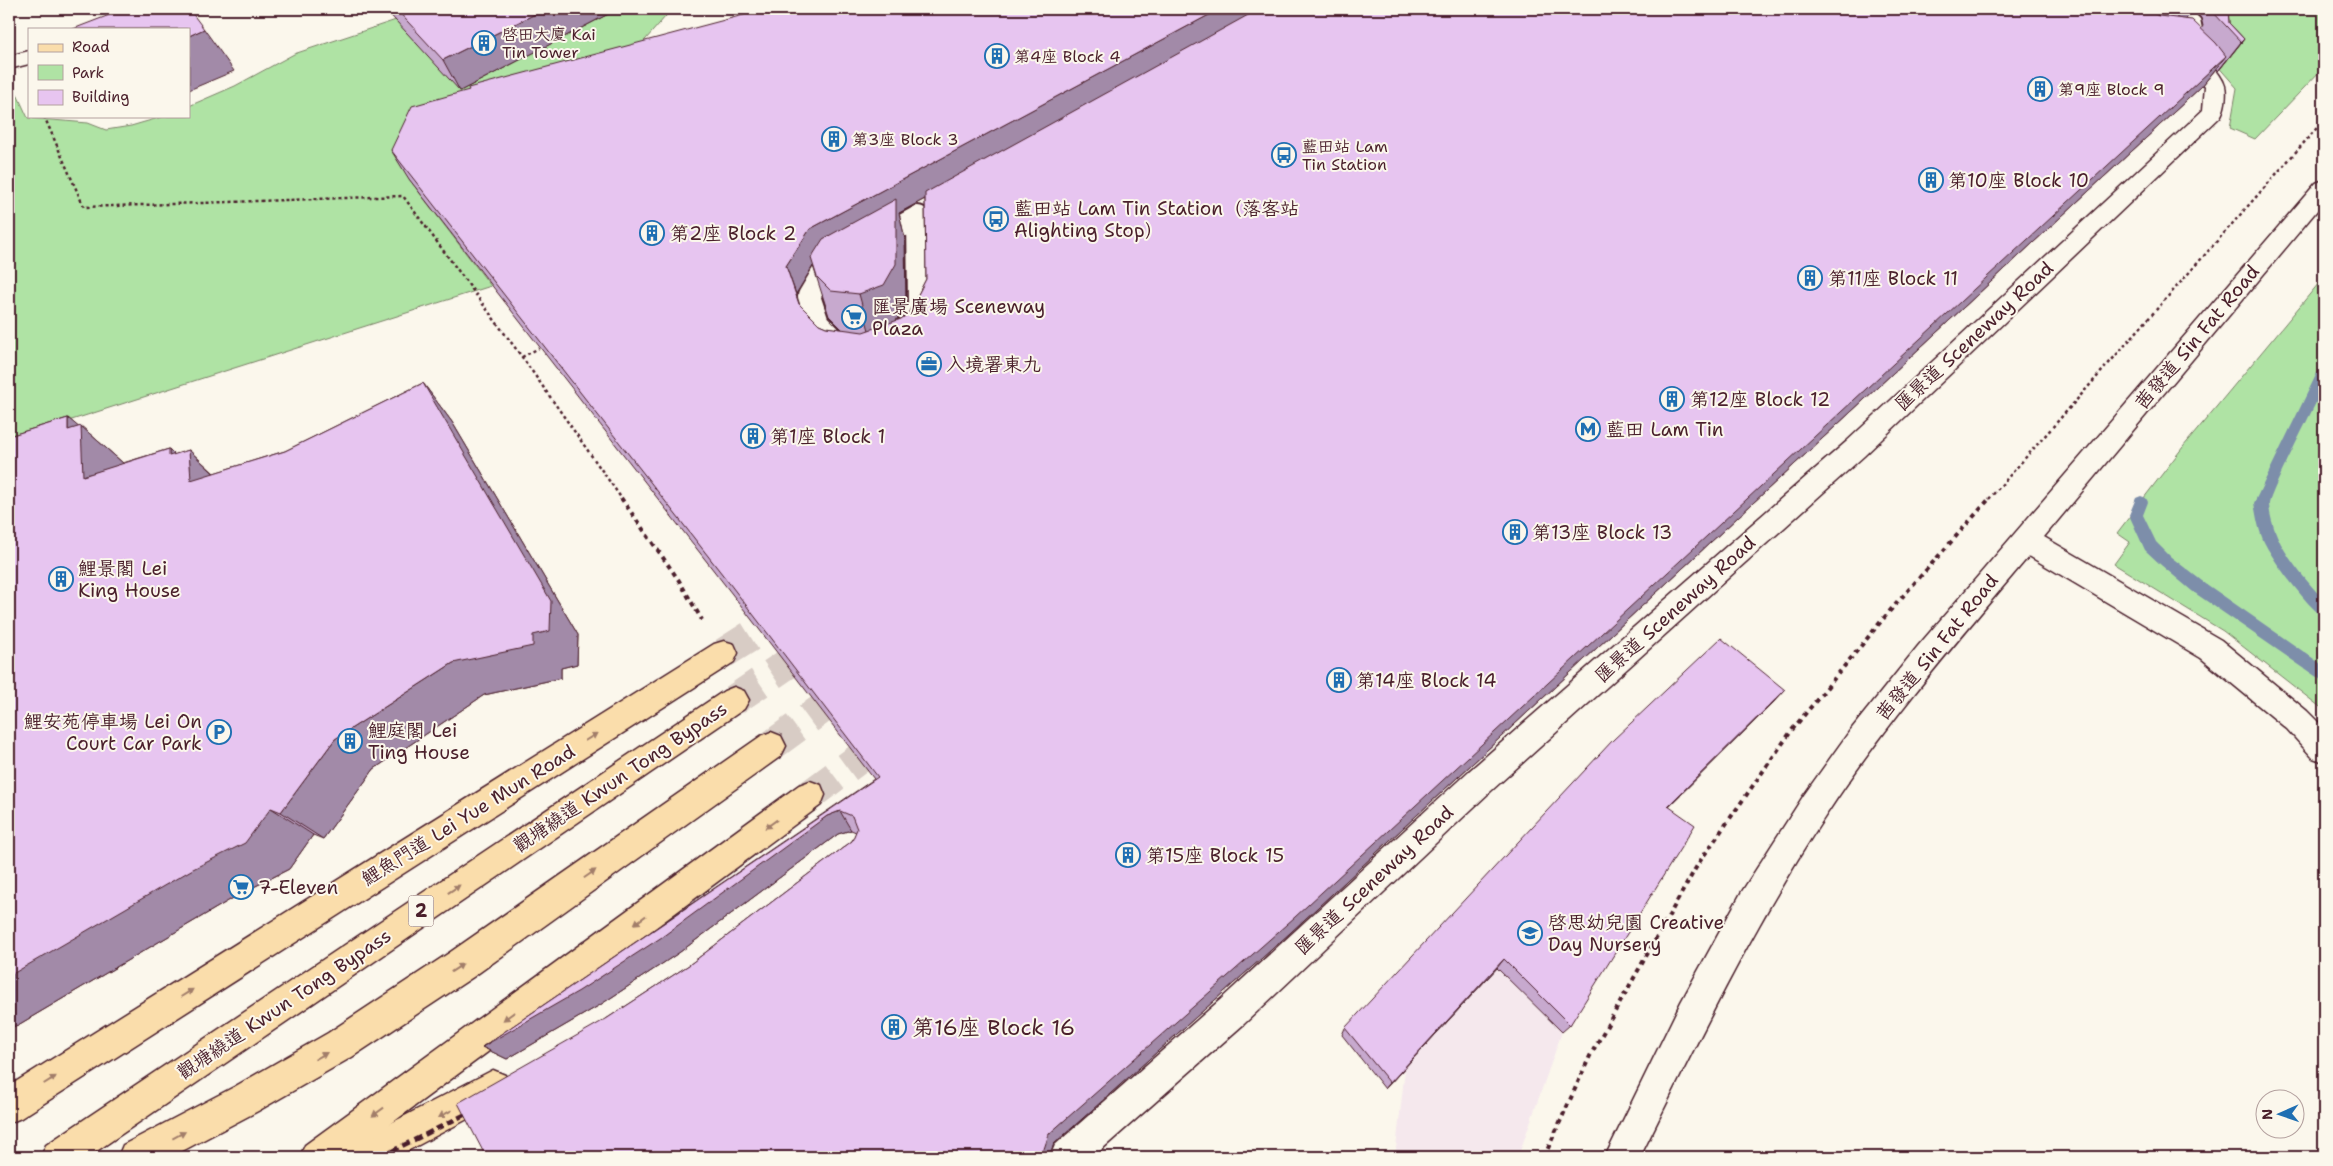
<svg xmlns="http://www.w3.org/2000/svg" width="2333" height="1166" font-family="'Shantell Sans','LXGW WenKai TC',sans-serif">
<style>
.built{fill:#f5e8ed}
.green{fill:#afe3a4;stroke:#7c8168}
.lines{fill:none;stroke-linecap:round;stroke-linejoin:round}
.stream{fill:#7d8eaa;fill-rule:evenodd}
.major-tunnel{stroke:#d8ccc5;stroke-width:31;stroke-dasharray:31 15;stroke-linecap:butt}
.highway-tunnel{stroke:#d8ccc5;stroke-width:31;stroke-dasharray:31 15;stroke-linecap:butt}
.minor-casing{stroke:#4a1f2b;stroke-width:3}
.major-casing{stroke:#4a1f2b;stroke-width:3}
.highway-casing{stroke:#4a1f2b;stroke-width:3}
.path-far1{stroke:#4a1f2b;stroke-width:2.5;stroke-dasharray:3 3;stroke-linecap:butt}
.path{stroke:#4a1f2b;stroke-width:4;stroke-dasharray:4.5 4.5;stroke-linecap:butt}
.minor{fill:#fbf7ec;fill-rule:evenodd}
.major{fill:#faddab;fill-rule:evenodd}
.highway{fill:#faddab;fill-rule:evenodd}
.rail{stroke:#4a1f2b;stroke-width:4.5;stroke-dasharray:8 4.5;stroke-linecap:butt}
.minor-bridge-casing{stroke:#4a1f2b;stroke-width:26;stroke-linecap:butt}
.minor-bridge{stroke:#fbf7ec;stroke-width:22}
.wall{fill:#c7a9ce;stroke:#4a1f2b;fill-rule:evenodd}
.shaded-wall{fill:#a28aa8;stroke:#4a1f2b}
.building{fill:#e7c5f0;stroke:#4a1f2b}
.oneway{fill:#a27e6b}
.labels{text-anchor:middle;dominant-baseline:central;stroke-width:4;stroke-linejoin:round;paint-order:stroke}
.far-poi-label{font-size:16px;fill:#4a1f2b;stroke:#fbf7ec;text-anchor:start}
.shield{fill:#fbf7ec;stroke:#7f6065;stroke-width:1}
.shield-label{font-size:18px;font-weight:bold;fill:#4a1f2b}
.poi-label{font-size:19px;fill:#4a1f2b;stroke:#fbf7ec;text-anchor:start}
.street-label{font-size:19px;fill:#4a1f2b;stroke:#fbf7ec}
.near-poi-label{font-size:22px;fill:#4a1f2b;stroke:#fbf7ec;text-anchor:start}
</style>
<rect width="100%" height="100%" fill="#fbf7ec"/>
<filter id="ink" filterUnits="userSpaceOnUse"><feTurbulence type="fractalNoise" baseFrequency=".02" numOctaves="2"/><feDisplacementMap in="SourceGraphic" scale="10" xChannelSelector="R" yChannelSelector="G"/><feConvolveMatrix kernelMatrix="1 2 1 2 8 2 1 2 1" color-interpolation-filters="sRGB"/></filter>
<g filter="url(#ink)">
<path class="built" d="M1590,768L1685,835L1562,1032L1518,1157H1395L1405,1069L1385,1089L1342,1035Z"/>
<path class="green" d="M609,9H672L607,84L409,179L491,286L9,440V93L16,92L28,118L88,123L106,130L131,126L165,116H189V106L235,86L294,54L396,20Z
M2204,9H2324V67L2255,139L2230,128L2237,88L2201,47L2206,34Z
M2324,277V710L2223,631L2114,564L2130,542L2117,533L2183,447Z"/>
<g class="lines">
<path class="stream" d="M2324,368V386C2317,402 2268,496 2269,505C2272,542 2300,574 2324,600V617C2310,611 2267,553 2262,537C2258,527 2256,514 2254,503L2317,373Z
M2141,496L2146,498L2148,502L2143,515L2156,542L2171,557L2202,581L2324,666V682L2192,591L2161,565L2145,550L2129,515L2136,498Z"/>
<path class="major-tunnel" d="M724,653L792,610"/>
<path class="highway-tunnel" d="M734,700L818,643
M771,746L850,688
M810,795L889,736"/>
<defs>
<path id="minor" d="M2100,9H2120C2130,30 2162,46 2182,28L2180,21L2169,9H2190L2200,19L2202,29C2177,67 2116,46 2100,9Z
M2185,45C2197,48 2222,73 2225,86C2227,94 2225,110 2220,117L1864,456L1491,791L1244,1024L1093,1157H1050L1055,1145L1220,1000L1469,771L1846,442L2203,110L2205,86L2194,71L2175,51L2178,46Z
M29,51V64L9,69V56Z
M2324,180V202L2044,537L2221,640L2307,711L2324,728V762L2313,758L2287,729L2201,658L2029,556C1958,640 1886,723 1826,815C1754,924 1698,1040 1640,1157H1605L1681,1002L1741,893L1804,795L1849,732L1918,646L2316,183Z"/>
<path id="major" d="M724,641L734,644L738,653L734,662L21,1118L9,1123V1086L714,644Z
M493,1070L505,1075L510,1087L505,1099L396,1157H344L349,1145Z"/>
<path id="highway" d="M734,687L744,691L749,700L744,709L88,1157H41L46,1145L724,691Z
M771,732L781,736L786,746L781,756L473,977L352,1057L258,1111L171,1157H118L123,1145L234,1087L328,1033L449,953L761,736Z
M810,781L821,785L825,795L821,805L346,1157H300L305,1145L799,785Z"/>
</defs>
<use href="#minor" class="minor-casing"/>
<use href="#major" class="major-casing"/>
<use href="#highway" class="highway-casing"/>
<path class="path-far1" d="M44,116L84,207L403,196L522,357L622,499
M522,357L539,348
M1989,499L2324,120"/>
<path class="path" d="M621,498L678,579L702,620
M1544,1157L1590,1056L1698,864L1792,730L1888,613L1990,498"/>
<use href="#minor" class="minor"/>
<use href="#major" class="major"/>
<use href="#highway" class="highway"/>
<path class="rail" d="M380,1157L476,1109"/>
<defs>
<path id="minor-bridge" d="M918,217L919,307L903,335L872,347L837,342L818,323L809,296L825,269Z"/>
</defs>
<use href="#minor-bridge" class="minor-bridge-casing"/>
<use href="#minor-bridge" class="minor-bridge"/>
</g>
<path class="wall" d="M385,9H618L460,91Z
M766,9H2228L2229,23L2244,39L2220,69L2218,71L2216,69L2202,86L1290,933L1054,1144L606,1019L689,965L852,841L856,832L851,830L838,834L680,952L600,1005L507,1059L482,1047L874,779L739,603L409,179L391,150ZM2193,9L2201,18L2203,26L2201,29L2186,19ZM925,199L926,279L908,314L901,319L896,321L906,304L905,239L899,213ZM813,266L829,316L843,330L826,327L819,324L799,305L796,294Z
M423,383L452,422L578,635L577,664L561,668V678L484,695L374,769L323,839L313,835L289,869L240,894L18,1025L9,1028V436L68,418L78,427L81,426L123,463L169,449L174,455L189,450L214,473L285,451Z
M1774,702L1669,806L1570,1025L1562,1032L1497,968L1385,1089L1342,1035L1345,1028Z"/>
<path class="shaded-wall" d="M545,9H618L460,91L443,60Z
M1220,9H1274L899,213L905,239L906,304L894,324L870,334L859,294L813,266L796,294L786,266L810,229Z
M2183,9H2194L2180,27L2165,34Z
M204,29L234,71L189,90V36Z
M2244,39L2220,69L2218,71L2241,42Z
M2226,56L2202,86L1290,933L1054,1144L1048,1157H1034L1049,1134Z
M423,383L452,422L578,635L577,664L561,668V678L484,695L374,769L323,839L281,812L335,739L453,663L533,635Z
M68,418L81,429V426L124,464L83,476L68,430Z
M169,449L190,470L189,450L228,487L191,480L169,456Z
M1785,690L1774,702L1659,816L1668,806Z
M271,808L313,835L289,869L240,894L18,1025L9,1028V976Z
M840,811L851,830L838,834L680,952L600,1005L507,1059L482,1047L827,816Z
M1504,959L1497,968L1385,1089L1390,1083Z"/>
<path class="building" d="M125,9H189L204,29L189,36V29H73Z
M396,9H545L443,60Z
M766,9H1220L810,229L786,266L799,304L819,324L826,327L863,332L901,319L908,314L926,279L925,193L1259,9H2145L2159,16L2192,20L2216,43L2226,56L1295,917L1049,1134L1044,1149L1034,1157H486L458,1103L606,1019L689,965L852,841L857,829L852,816L840,811L827,816L662,937L579,991L482,1047L878,777L726,579L391,150L412,106L469,90L468,88Z
M2217,9H2228L2229,23L2244,39L2241,42L2213,12Z
M896,199V264L884,285L859,294L831,291L817,277L811,258L823,239Z
M423,383L551,601L550,631L533,635V646L453,663L335,739L281,812L271,808L245,843L193,869L9,976V436L68,418V430L81,426L83,476L169,449V456L189,450L191,480L285,451Z
M1721,638L1785,690L1668,806L1695,825L1570,1025L1504,959L1390,1083L1345,1028L1613,740Z
M1145,1152L1149,1157H1139Z"/>
<defs><path id="oneway-solid" d="M-6-.8H1V-3.2L6.5 0L1 3.2V.8H-6Z" transform="scale(1.25)"/></defs>
<g class="oneway">
<use href="#oneway-solid" transform="translate(591 737) rotate(-32)"/>
<use href="#oneway-solid" transform="translate(771 824) rotate(144)"/>
<use href="#oneway-solid" transform="translate(590 874) rotate(-35)"/>
<use href="#oneway-solid" transform="translate(454 889) rotate(-34)"/>
<use href="#oneway-solid" transform="translate(640 920) rotate(144)"/>
<use href="#oneway-solid" transform="translate(457 968) rotate(-34)"/>
<use href="#oneway-solid" transform="translate(187 993) rotate(-32)"/>
<use href="#oneway-solid" transform="translate(509 1016) rotate(144)"/>
<use href="#oneway-solid" transform="translate(321 1056) rotate(-30)"/>
<use href="#oneway-solid" transform="translate(50 1080) rotate(-32)"/>
<use href="#oneway-solid" transform="translate(378 1112) rotate(144)"/>
<use href="#oneway-solid" transform="translate(445 1114) rotate(151)"/>
<use href="#oneway-solid" transform="translate(179 1135) rotate(-28)"/>
</g>
</g>
<defs>
<symbol id="building-ring" viewBox="-11 -11 22 22"><circle r="9.5" fill="#fbf7ec" stroke="#1f6fb2" stroke-width="1.5"/><path d="M-4-6H4V6H1V3H-1V6H-4ZM-2.5-4.3h1.7v1.8h-1.7ZM.8-4.3h1.7v1.8H.8ZM-2.5-1h1.7V.8h-1.7ZM.8-1h1.7V.8H.8Z" fill="#1f6fb2"/></symbol>
<symbol id="bus-ring" viewBox="-11 -11 22 22"><circle r="9.5" fill="#fbf7ec" stroke="#1f6fb2" stroke-width="1.5"/><path d="M-5-6H5V4H4V6H2V4H-2V6H-4V4H-5ZM-3.5-4V0h7V-4ZM-3.5 1.2v1.5H-2V1.2ZM2 1.2v1.5H3.5V1.2Z" fill="#1f6fb2"/></symbol>
<symbol id="supermarket-ring" viewBox="-11 -11 22 22"><circle r="9.5" fill="#fbf7ec" stroke="#1f6fb2" stroke-width="1.5"/><path d="M-6-5.5h2.5l.6 2H6L4.5 2H-2.5L-4.4-4H-6ZM-1.5 3.2a1.3 1.3 0 1 0 .1 0ZM3 3.2a1.3 1.3 0 1 0 .1 0Z" fill="#1f6fb2"/></symbol>
<symbol id="office-ring" viewBox="-11 -11 22 22"><circle r="9.5" fill="#fbf7ec" stroke="#1f6fb2" stroke-width="1.5"/><path d="M-6-3h4V-5.5h4V-3h4V5H-6ZM-1-4.5V-3h2v-1.5ZM-6 0V1H6V0Z" fill="#1f6fb2"/></symbol>
<symbol id="metro-ring" viewBox="-11 -11 22 22"><circle r="9.5" fill="#fbf7ec" stroke="#1f6fb2" stroke-width="1.5"/><path d="M-5.5 5V-5H-3L0 0L3-5H5.5V5H3V-.5L0 4L-3-.5V5Z" fill="#1f6fb2"/></symbol>
<symbol id="parking-ring" viewBox="-11 -11 22 22"><circle r="9.5" fill="#fbf7ec" stroke="#1f6fb2" stroke-width="1.5"/><path d="M-3.5-5.5H1a3.5 3.5 0 0 1 0 7H-1V5.5H-3.5ZM-1-3.4V-.6H.8a1.4 1.4 0 0 0 0-2.8Z" fill="#1f6fb2"/></symbol>
<symbol id="school-ring" viewBox="-11 -11 22 22"><circle r="9.5" fill="#fbf7ec" stroke="#1f6fb2" stroke-width="1.5"/><path d="M0-5L7-2L0 1L-7-2ZM-4 1L0 2.5L4 1V4Q0 6-4 4Z" fill="#1f6fb2"/></symbol>
</defs>
<g fill-rule="evenodd">
<use href="#building-ring" x="470" y="29" width="28" height="28"/>
<use href="#building-ring" x="983" y="42" width="28" height="28"/>
<use href="#building-ring" x="2026" y="75" width="28" height="28"/>
<use href="#building-ring" x="820" y="125" width="28" height="28"/>
<use href="#bus-ring" x="1270" y="141" width="28" height="28"/>
<use href="#building-ring" x="1917" y="166" width="28" height="28"/>
<use href="#bus-ring" x="982" y="205" width="28" height="28"/>
<use href="#building-ring" x="638" y="219" width="28" height="28"/>
<use href="#building-ring" x="1796" y="264" width="28" height="28"/>
<use href="#supermarket-ring" x="840" y="303" width="28" height="28"/>
<use href="#office-ring" x="915" y="350" width="28" height="28"/>
<use href="#building-ring" x="1658" y="385" width="28" height="28"/>
<use href="#metro-ring" x="1574" y="415" width="28" height="28"/>
<use href="#building-ring" x="739" y="422" width="28" height="28"/>
<use href="#building-ring" x="1501" y="518" width="28" height="28"/>
<use href="#building-ring" x="47" y="565" width="28" height="28"/>
<use href="#building-ring" x="1325" y="666" width="28" height="28"/>
<use href="#parking-ring" x="205" y="718" width="28" height="28"/>
<use href="#building-ring" x="336" y="727" width="28" height="28"/>
<use href="#building-ring" x="1114" y="841" width="28" height="28"/>
<use href="#supermarket-ring" x="227" y="873" width="28" height="28"/>
<use href="#school-ring" x="1516" y="919" width="28" height="28"/>
<use href="#building-ring" x="880" y="1013" width="28" height="28"/>
</g>
<g class="labels">
<g class="far-poi-label">
<text x="502" y="34">啓田大廈 Kai<tspan x="502" dy="18">Tin Tower</tspan></text>
<text x="1014" y="56">第4座 Block 4</text>
<text x="2058" y="89">第9座 Block 9</text>
<text x="852" y="139">第3座 Block 3</text>
<text x="1302" y="146">藍田站 Lam<tspan x="1302" dy="18">Tin Station</tspan></text>
</g>
<rect class="shield" x="408.5" y="895.5" width="25" height="31" rx="4"/>
<g class="shield-label">
<text x="421" y="911">2</text>
</g>
<g class="poi-label">
<text x="1948" y="180">第10座 Block 10</text>
<text x="1014" y="208">藍田站 Lam Tin Station（落客站<tspan x="1014" dy="22">Alighting Stop）</tspan></text>
<text x="670" y="233">第2座 Block 2</text>
<text x="1828" y="278">第11座 Block 11</text>
<text x="872" y="306">匯景廣場 Sceneway<tspan x="872" dy="22">Plaza</tspan></text>
<text x="946" y="364">入境署東九</text>
<text x="1690" y="399">第12座 Block 12</text>
<text x="1606" y="429">藍田 Lam Tin</text>
<text x="770" y="436">第1座 Block 1</text>
<text x="1532" y="532">第13座 Block 13</text>
<text x="78" y="568">鯉景閣 Lei<tspan x="78" dy="22">King House</tspan></text>
<text x="1356" y="680">第14座 Block 14</text>
<text x="202" y="721" text-anchor="end">鯉安苑停車場 Lei On<tspan x="202" dy="22">Court Car Park</tspan></text>
<text x="368" y="730">鯉庭閣 Lei<tspan x="368" dy="22">Ting House</tspan></text>
<text x="1146" y="855">第15座 Block 15</text>
<text x="258" y="887">7-Eleven</text>
<text x="1548" y="922">啓思幼兒園 Creative<tspan x="1548" dy="22">Day Nursery</tspan></text>
</g>
<g class="street-label">
<text transform="translate(1974 336) rotate(-43)">匯景道 Sceneway Road</text>
<text transform="translate(2197 337) rotate(-50)">茜發道 Sin Fat Road</text>
<text transform="translate(1675 609) rotate(-42)">匯景道 Sceneway Road</text>
<text transform="translate(1937 647) rotate(-51)">茜發道 Sin Fat Road</text>
<text transform="translate(620 777) rotate(-34)">觀塘繞道 Kwun Tong Bypass</text>
<text transform="translate(468 815) rotate(-32)">鯉魚門道 Lei Yue Mun Road</text>
<text transform="translate(1374 880) rotate(-43)">匯景道 Sceneway Road</text>
<text transform="translate(284 1004) rotate(-34)">觀塘繞道 Kwun Tong Bypass</text>
</g>
<g class="near-poi-label">
<text x="912" y="1027">第16座 Block 16</text>
</g>
</g>
<rect width="2333" height="1166" fill="none" stroke="#fbf7ec" stroke-width="30"/>
<rect x="15" y="15" width="2303" height="1136" fill="none" stroke="#4a1f2b" stroke-width="2" filter="url(#ink)"/>
<rect x="28" y="28" width="162" height="90" fill="#fbf7ec" stroke="#b4a19f"/>
<rect x="38" y="44" width="25" height="8" fill="#faddab" stroke="#b4a19f"/>
<text x="72" y="52" font-size="15" fill="#4a1f2b">Road</text>
<rect x="38" y="65" width="25" height="15" fill="#afe3a4" stroke="#b4a19f"/>
<text x="72" y="78" font-size="15" fill="#4a1f2b">Park</text>
<rect x="38" y="90" width="25" height="15" fill="#e7c5f0" stroke="#b4a19f"/>
<text x="72" y="102" font-size="15" fill="#4a1f2b">Building</text>
<g transform="translate(2280 1114) rotate(268)"><circle r="24" fill="#fbf7ec" stroke="#b4a19f"/>
<path d="M0-4L9 19L0 12L-9 19Z" fill="#1f6fb2"/>
<text y="-8" font-size="14" font-weight="bold" text-anchor="middle" fill="#4a1f2b">N</text>
</g>
</svg>
